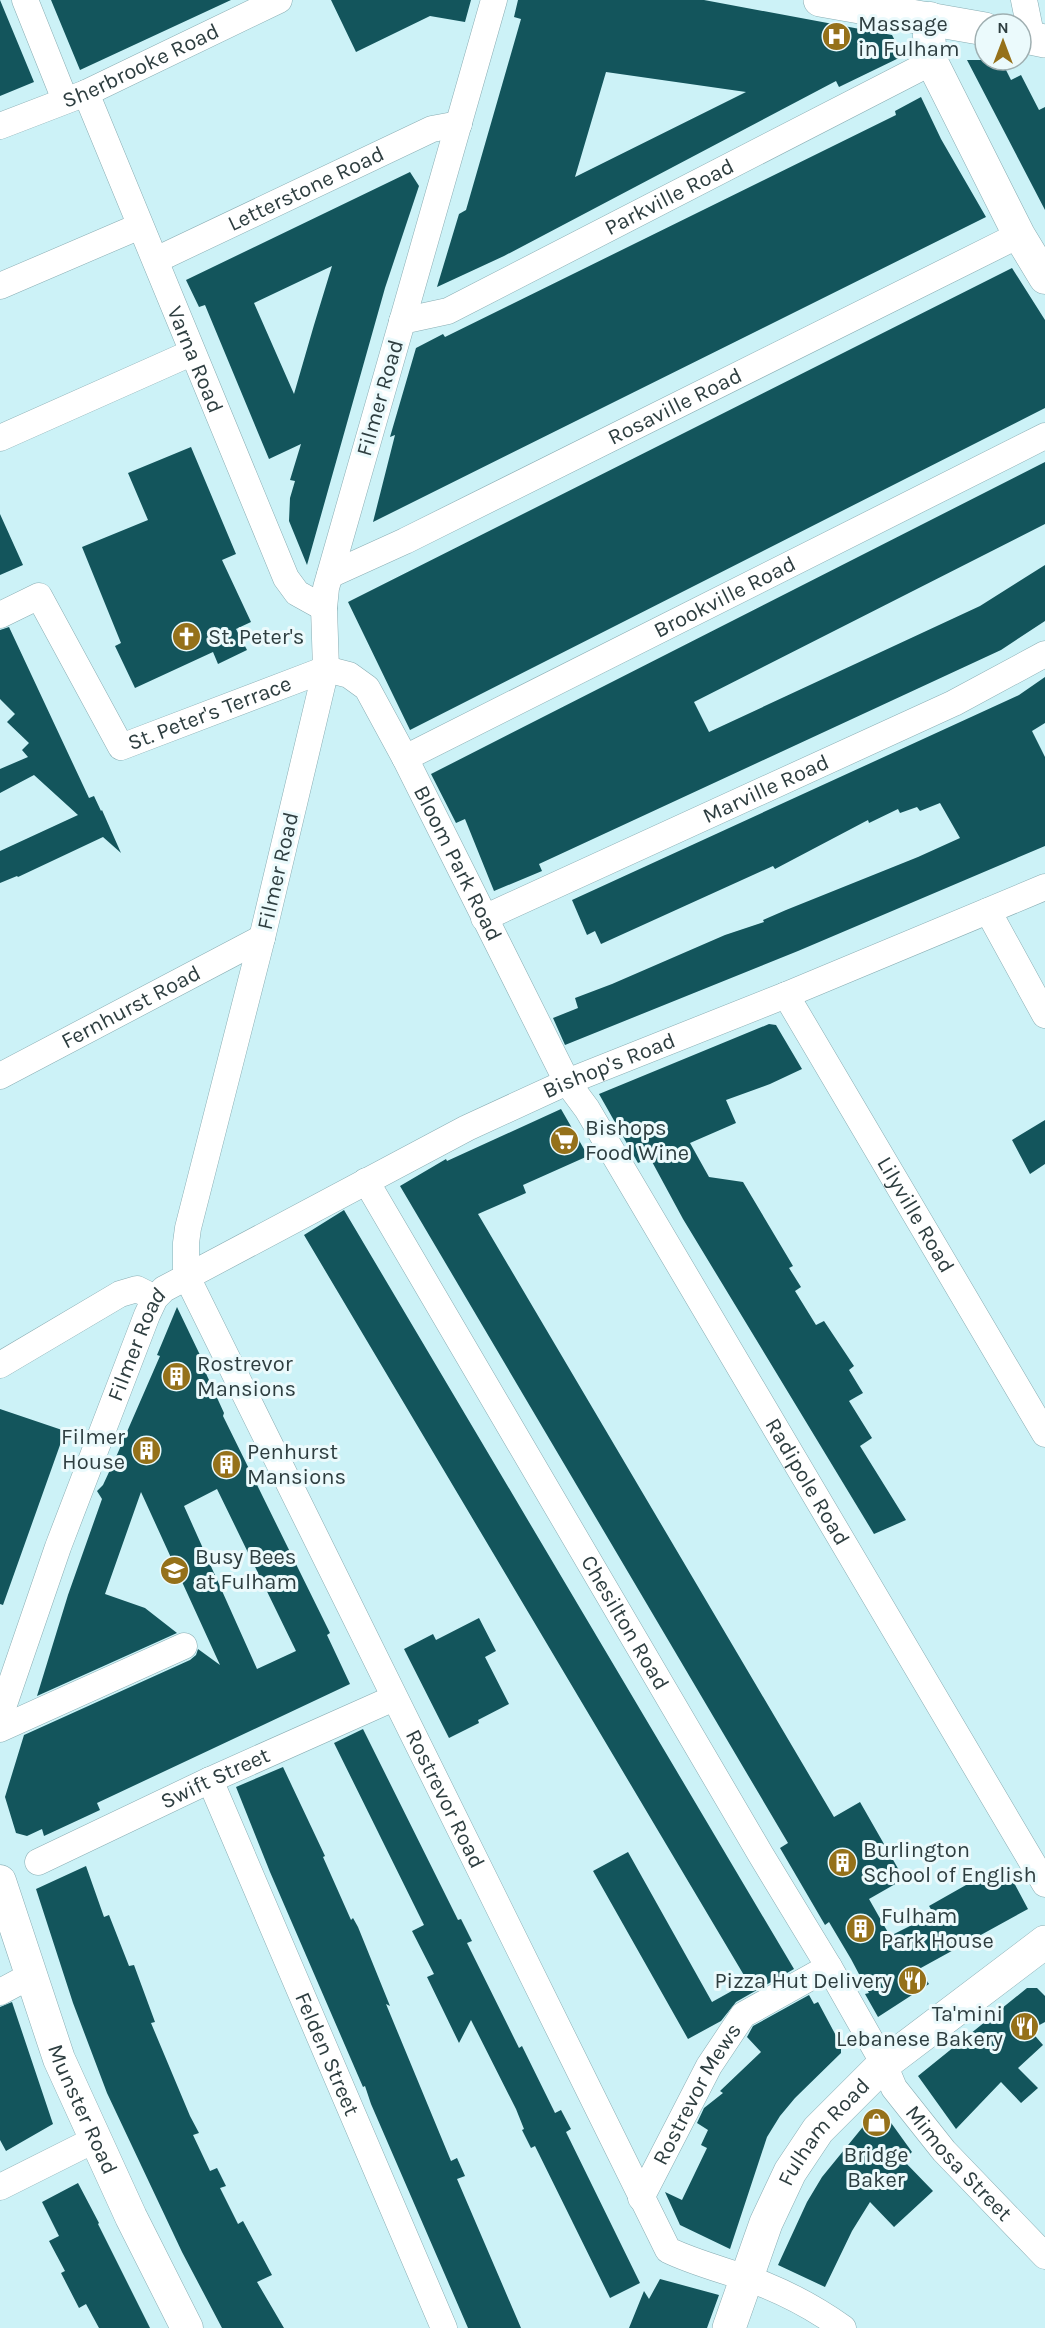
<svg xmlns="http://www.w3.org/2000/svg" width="1045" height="2328" font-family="Karla,sans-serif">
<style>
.building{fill:#13555c;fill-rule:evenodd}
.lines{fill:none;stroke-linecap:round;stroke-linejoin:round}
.minor-casing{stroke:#89adb3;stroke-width:27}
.tertiary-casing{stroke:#89adb3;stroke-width:33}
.primary-casing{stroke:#89adb3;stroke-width:34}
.minor{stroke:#fff;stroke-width:26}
.tertiary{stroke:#fff;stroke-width:32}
.primary{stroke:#fff;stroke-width:33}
.labels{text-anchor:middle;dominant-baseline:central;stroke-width:6;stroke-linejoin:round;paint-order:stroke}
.poi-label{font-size:22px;fill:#2e3e40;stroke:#ebfafc;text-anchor:start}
.street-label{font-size:22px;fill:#2e3e40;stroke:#ebfafc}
</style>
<rect width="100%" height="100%" fill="#ccf2f7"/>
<path class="building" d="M0,0L34,82L0,96Z
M51,0H231L80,70Z
M331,0H471L465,22L430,16L356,52Z
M518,0H704L892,35L903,56L839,87L836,81L504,256L437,287L459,214L466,210L521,19L514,17ZM606,72L746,92L575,177Z
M967,60H1001L1011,80L1021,75L1039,110L1045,107V210Z
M921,97L941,139L986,217L373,522L395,435L390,437L416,348L443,334L445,337L896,115L895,111Z
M410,172L419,186L385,288L307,565L289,521L290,498L295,481L290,480L301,444L269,459L205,305L199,307L186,280ZM332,266L314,325L294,394L254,303Z
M1012,268L1045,320V408L410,730L348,602Z
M191,447L236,554L222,560L251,622L236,629L247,650L218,664L213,652L135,688L115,646L121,643L82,547L148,520L128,473Z
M1045,462V524L694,702L709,732L980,606L1045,565V621L1001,650L539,864L542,871L494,891L465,819L456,823L431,774Z
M0,514L23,565L0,575Z
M9,627L89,798L94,796L101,811L102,810L121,853L103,837L18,877L17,876L0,883V851L78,815L34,775L0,793V769L28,757L22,750L29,743L7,722L15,714L0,699V630Z
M1045,677V723L1032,731L1045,757V846L798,951L565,1045L553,1018L578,1008L575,998L612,984L725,935L764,922L763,920L786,910L918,857L960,838L940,803L920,811L917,807L900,813L898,809L869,823L868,820L775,869L773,866L601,944L595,931L587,935L572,900L1019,695Z
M769,1024L776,1025L802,1069L770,1084L726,1100L736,1123L690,1143L709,1177L743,1182L793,1266L789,1268L801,1287L795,1291L816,1325L824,1321L854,1366L849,1370L863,1393L849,1401L872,1438L860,1446L906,1520L874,1534L683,1219L650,1158L638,1163L599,1094Z
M561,1109L588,1156L523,1185L526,1193L478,1214L834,1817L860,1802L904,1879L869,1899L890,1936L934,1914L929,1906L996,1868L1004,1884L1012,1879L1028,1909L919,1969L929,1984L878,2017L865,1994L869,1993L851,1959L829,1922L825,1925L780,1848L788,1843L400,1186L446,1159L447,1161Z
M1045,1120V1164L1030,1174L1012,1140Z
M344,1210L794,1969L736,2002L721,2021L688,2039L593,1871L628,1852L712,2002L748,1982L304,1235Z
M177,1307L200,1355L198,1356L224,1413L223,1416L330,1633L327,1635L350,1684L97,1803L100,1810L44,1836L42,1829L27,1836L16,1833L5,1797L24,1735L190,1660L196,1655L198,1649L220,1665L141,1492L105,1594L145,1608L177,1633L37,1696L68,1595L102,1499L97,1491L103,1485L116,1457L160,1356L157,1355ZM217,1489L296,1651L257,1669L184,1506Z
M0,1409L65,1431L3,1605L0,1604Z
M479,1618L496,1651L485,1657L509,1704L478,1720L479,1723L449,1738L404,1649L433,1634L436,1640Z
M363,1729L458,1920L461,1919L472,1941L467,1943L519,2048L522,2046L555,2113L561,2110L571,2129L566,2132L640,2283L610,2298L535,2146L531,2148L522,2130L524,2129L516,2109L471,2020L459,2043L427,1977L434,1974L412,1931L424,1925L334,1743Z
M283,1767L325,1856L323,1857L351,1920L353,1918L358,1927L390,2006L386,2004L451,2161L457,2158L465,2176L457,2179L521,2328H468L371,2104L365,2086L363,2087L270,1872L236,1787Z
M86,1866L104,1917L109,1915L129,1966L134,1965L155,2022L151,2023L190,2116L199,2133L193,2135L210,2171L217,2168L226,2186L220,2188L238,2224L243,2221L272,2275L257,2282L284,2328H222L182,2252L107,2093L73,2003L36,1889Z
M1027,1988H1037L1045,1996V2022L1030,2030L1043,2045L1018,2068L1038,2088L1021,2103L1001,2082L956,2129L918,2076Z
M809,1995L814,2004L818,2002L841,2045V2053L795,2098L780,2116L767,2137L730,2249L680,2225L665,2192L682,2200L707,2148L701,2145L708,2130L697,2123L704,2108L723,2093L720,2091L761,2052L747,2037L753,2026Z
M12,2002L53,2124L6,2151L0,2140V2007Z
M875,2112L884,2113L912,2152L903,2160L933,2191L894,2227L870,2202L852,2231L825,2287L778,2265L807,2202L822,2177Z
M78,2183L99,2223L98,2224L150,2328H99L86,2304L79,2308L61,2273L65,2271L49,2241L59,2236L42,2202Z
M660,2279L719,2295L707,2328H629L644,2291L649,2299Z"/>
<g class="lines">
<defs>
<g id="minor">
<path d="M25,0L65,100"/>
<path id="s1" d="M494,0L326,588L324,608L326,669L262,938L188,1228L186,1243V1275L668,2250C699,2265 733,2272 765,2285C792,2296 819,2311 843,2328"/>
<path d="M1024,0L1032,39"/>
<path id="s2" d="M86,93C152,255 218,417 286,578L297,593L324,608"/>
<path id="s3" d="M0,126L86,93L279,0"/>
<path id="s4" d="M156,260L432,129L459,124"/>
<path d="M0,286L140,226"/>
<path id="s5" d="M402,321L448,311L932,62"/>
<path d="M0,438L191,353"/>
<path id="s6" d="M330,575L405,541L1019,235"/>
<path id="s7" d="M0,615L39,596L121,747L326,669L349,675L367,688L405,758L567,1082L587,1109L1045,1884"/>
<path id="s8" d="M405,758L1045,436"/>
<path d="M988,911L1045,1015"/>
<path id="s9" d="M484,918L954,703L1045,654"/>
<path id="s10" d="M786,995L1045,1434"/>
<path id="s11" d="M0,1076L262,938"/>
<path id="s12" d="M366,1181L761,1855L829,1967L884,2064L894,2088L944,2151L1045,2256"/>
<path d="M0,1365L120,1294L137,1289L155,1298"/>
<path id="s13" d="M0,1716L58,1547L147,1315L155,1298L164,1289L467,1128L567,1082L786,995L1045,887"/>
<path d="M0,1729L184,1646"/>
<path id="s14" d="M210,1780L444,2328"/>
<path id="s15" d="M38,1862L210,1780L394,1698"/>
<path d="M0,1992L30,1976"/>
<path d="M0,2187L94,2140"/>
<path id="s16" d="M641,2198L709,2066L743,2015L829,1967"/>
</g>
<g id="tertiary">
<path d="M930,18L929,36L932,62L1019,235L1045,278"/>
<path id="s17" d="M0,1881L59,2059L131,2217L187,2328"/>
</g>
<g id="primary">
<path d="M820,0L985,29"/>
<path d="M1021,36L1045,41"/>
<path id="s18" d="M729,2328L766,2223L790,2172L818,2130L884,2064L1045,1942"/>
</g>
</defs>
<use href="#minor" class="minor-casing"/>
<use href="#tertiary" class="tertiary-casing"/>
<use href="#primary" class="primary-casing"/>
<use href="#minor" class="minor"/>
<use href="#tertiary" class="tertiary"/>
<use href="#primary" class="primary"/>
</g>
<defs>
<symbol id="hospital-disc" viewBox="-11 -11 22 22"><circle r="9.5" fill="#95711a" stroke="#ebfafc"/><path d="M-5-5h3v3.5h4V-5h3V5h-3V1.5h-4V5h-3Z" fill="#fff"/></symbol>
<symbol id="church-disc" viewBox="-11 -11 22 22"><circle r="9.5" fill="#95711a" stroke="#ebfafc"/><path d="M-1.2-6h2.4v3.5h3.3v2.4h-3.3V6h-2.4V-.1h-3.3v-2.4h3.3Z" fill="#fff"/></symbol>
<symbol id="supermarket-disc" viewBox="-11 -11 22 22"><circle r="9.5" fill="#95711a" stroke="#ebfafc"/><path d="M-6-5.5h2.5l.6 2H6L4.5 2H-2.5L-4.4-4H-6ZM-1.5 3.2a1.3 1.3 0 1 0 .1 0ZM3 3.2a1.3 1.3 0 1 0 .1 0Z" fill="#fff"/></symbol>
<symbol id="building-disc" viewBox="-11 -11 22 22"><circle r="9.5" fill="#95711a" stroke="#ebfafc"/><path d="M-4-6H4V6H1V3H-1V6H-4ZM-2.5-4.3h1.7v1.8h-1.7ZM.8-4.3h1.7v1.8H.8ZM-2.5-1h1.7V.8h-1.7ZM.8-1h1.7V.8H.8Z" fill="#fff"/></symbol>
<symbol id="school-disc" viewBox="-11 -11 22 22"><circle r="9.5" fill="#95711a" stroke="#ebfafc"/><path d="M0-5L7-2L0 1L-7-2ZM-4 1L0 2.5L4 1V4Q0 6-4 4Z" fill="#fff"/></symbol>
<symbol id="restaurant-disc" viewBox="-11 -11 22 22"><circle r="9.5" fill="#95711a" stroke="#ebfafc"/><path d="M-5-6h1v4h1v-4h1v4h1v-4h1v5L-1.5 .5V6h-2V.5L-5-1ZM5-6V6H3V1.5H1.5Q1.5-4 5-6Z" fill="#fff"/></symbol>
<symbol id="shop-disc" viewBox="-11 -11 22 22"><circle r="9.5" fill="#95711a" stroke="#ebfafc"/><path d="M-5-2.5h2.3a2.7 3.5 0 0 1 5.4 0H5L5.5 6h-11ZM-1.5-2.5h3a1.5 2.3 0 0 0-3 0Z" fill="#fff"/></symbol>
</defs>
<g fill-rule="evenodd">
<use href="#hospital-disc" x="820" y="20" width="33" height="33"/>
<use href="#church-disc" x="170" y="620" width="33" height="33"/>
<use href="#supermarket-disc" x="548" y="1124" width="33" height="33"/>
<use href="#building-disc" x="160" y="1360" width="33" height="33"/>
<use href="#building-disc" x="130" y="1434" width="33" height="33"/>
<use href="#building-disc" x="210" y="1448" width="33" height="33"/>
<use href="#school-disc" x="158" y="1554" width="33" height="33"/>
<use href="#building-disc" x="826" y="1846" width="33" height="33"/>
<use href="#building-disc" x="844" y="1912" width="33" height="33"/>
<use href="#restaurant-disc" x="896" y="1964" width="33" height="33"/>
<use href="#restaurant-disc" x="1008" y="2010" width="33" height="33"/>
<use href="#shop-disc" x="860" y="2106" width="33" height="33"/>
</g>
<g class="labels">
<g class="poi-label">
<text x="858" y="24">Massage<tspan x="858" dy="25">in Fulham</tspan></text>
<text x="208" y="637">St. Peter's</text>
<text x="585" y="1128">Bishops<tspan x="585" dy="25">Food Wine</tspan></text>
<text x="197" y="1364">Rostrevor<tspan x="197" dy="25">Mansions</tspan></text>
<text x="125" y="1437" text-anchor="end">Filmer<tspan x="125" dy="25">House</tspan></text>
<text x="247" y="1452">Penhurst<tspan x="247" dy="25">Mansions</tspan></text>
<text x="195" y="1557">Busy Bees<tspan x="195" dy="25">at Fulham</tspan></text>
<text x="863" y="1850">Burlington<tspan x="863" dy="25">School of English</tspan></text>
<text x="881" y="1916">Fulham<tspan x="881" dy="25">Park House</tspan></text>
<text x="892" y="1981" text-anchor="end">Pizza Hut Delivery</text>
<text x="1003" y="2014" text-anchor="end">Ta'mini<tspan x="1003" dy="25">Lebanese Bakery</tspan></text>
<text x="876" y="2155" text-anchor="middle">Bridge<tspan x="876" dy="25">Baker</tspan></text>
</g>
<g class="street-label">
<text stroke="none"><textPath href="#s3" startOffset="153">Sherbrooke Road</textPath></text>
<text stroke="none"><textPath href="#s4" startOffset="166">Letterstone Road</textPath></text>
<text stroke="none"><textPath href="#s5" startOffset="296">Parkville Road</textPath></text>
<text stroke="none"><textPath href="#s2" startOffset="288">Varna Road</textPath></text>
<text transform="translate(380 398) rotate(-74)">Filmer Road</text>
<text stroke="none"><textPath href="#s6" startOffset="384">Rosaville Road</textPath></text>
<text stroke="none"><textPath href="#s8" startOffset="358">Brookville Road</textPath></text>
<text stroke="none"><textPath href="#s7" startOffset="310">St. Peter's Terrace</textPath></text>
<text stroke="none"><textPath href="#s9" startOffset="310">Marville Road</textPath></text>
<text stroke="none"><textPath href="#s7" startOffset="678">Bloom Park Road</textPath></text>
<text transform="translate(278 871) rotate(-77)">Filmer Road</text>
<text stroke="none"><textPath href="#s11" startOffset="148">Fernhurst Road</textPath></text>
<text stroke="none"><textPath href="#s13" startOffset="957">Bishop's Road</textPath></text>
<text stroke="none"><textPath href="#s10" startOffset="255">Lilyville Road</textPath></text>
<text stroke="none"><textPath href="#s13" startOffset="396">Filmer Road</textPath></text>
<text stroke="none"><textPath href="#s7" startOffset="1389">Radipole Road</textPath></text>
<text stroke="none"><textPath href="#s12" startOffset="512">Chesilton Road</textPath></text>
<text stroke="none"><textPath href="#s15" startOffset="196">Swift Street</textPath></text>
<text stroke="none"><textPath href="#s1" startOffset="1900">Rostrevor Road</textPath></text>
<text stroke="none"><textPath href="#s14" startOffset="298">Felden Street</textPath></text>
<text stroke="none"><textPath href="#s16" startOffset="118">Rostrevor Mews</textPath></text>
<text stroke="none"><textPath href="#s17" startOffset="243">Munster Road</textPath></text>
<text stroke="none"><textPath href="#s18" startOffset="220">Fulham Road</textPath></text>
<text stroke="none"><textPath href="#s12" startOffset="1149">Mimosa Street</textPath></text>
</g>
</g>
<g transform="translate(1003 42)"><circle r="28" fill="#ebfafc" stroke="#9fafb1" stroke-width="1.5"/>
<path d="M0-4.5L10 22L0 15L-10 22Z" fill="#95711a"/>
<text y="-9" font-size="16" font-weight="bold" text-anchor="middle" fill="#2e3e40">N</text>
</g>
</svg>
